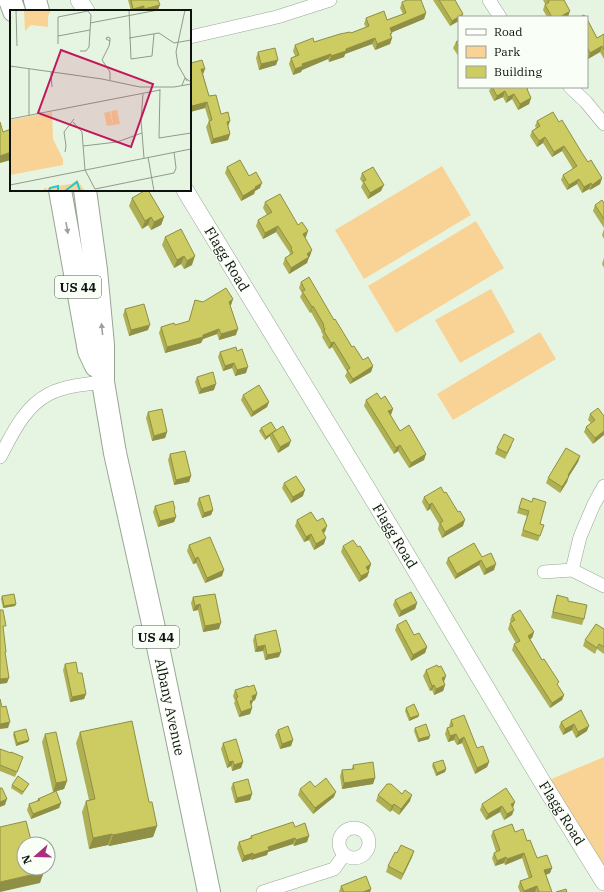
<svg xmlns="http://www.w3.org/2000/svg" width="604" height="892" font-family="'IBM Plex Serif',serif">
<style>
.green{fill:#f9d296}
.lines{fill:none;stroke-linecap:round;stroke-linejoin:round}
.minor-casing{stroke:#98a594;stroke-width:14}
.tertiary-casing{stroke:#98a594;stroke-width:18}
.trunk-casing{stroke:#98a594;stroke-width:24}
.minor{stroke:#fff;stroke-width:13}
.tertiary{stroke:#fff;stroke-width:17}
.trunk{stroke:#fff;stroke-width:22}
.wall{fill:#afaf54}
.shaded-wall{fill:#8f8f45}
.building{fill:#cccc62;stroke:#8f8f45}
.oneway{fill:#9ea09e}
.labels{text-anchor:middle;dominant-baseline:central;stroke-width:3;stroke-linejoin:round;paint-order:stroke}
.shield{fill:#f9fff7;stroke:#545952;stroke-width:1}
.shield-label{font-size:13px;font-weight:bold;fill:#0d120c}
.street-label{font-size:14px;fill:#0d120c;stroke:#f9fff7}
.inset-river{fill:none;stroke:#16cdd7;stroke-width:2}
.inset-road{fill:none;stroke:#8f9a8c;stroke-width:1}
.view{fill:#c2185b;fill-opacity:0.15;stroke:#c2185b;stroke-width:2}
.inset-edge{fill:none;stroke:#0d120c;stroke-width:2}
</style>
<rect width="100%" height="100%" fill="#e6f5e2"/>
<path class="green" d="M442,166L471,215L364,279L335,230Z
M476,221L504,268L396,333L368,286Z
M491,289L515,332L460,363L435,320Z
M540,332L556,359L453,420L437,394Z
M604,757V872L549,780Z"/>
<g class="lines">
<defs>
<path id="minor" d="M489,0L500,17
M190,37L277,17L330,0
M570,87L586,102L604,124
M0,457C12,434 25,406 49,394C65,386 85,384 103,382
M572,570L580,537L594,504L604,486
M544,572L572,570L604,586
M339 843a15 15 0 1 1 30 0a15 15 0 1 1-30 0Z
M263,892L334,869L344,855"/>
<path id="tertiary" d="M79,0L86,11
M185,190L366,487L541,780L604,882"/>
<path id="trunk" d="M10,0L14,11
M35,0L38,11
M60,190L89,351L96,366
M85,190L96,270L103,345V382L115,453L156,637L209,892"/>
</defs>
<use href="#minor" class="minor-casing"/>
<use href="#tertiary" class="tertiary-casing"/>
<use href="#trunk" class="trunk-casing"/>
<use href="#minor" class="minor"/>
<use href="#tertiary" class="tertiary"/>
<use href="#trunk" class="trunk"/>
</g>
<path class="wall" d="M128,0H158V10L153,11H131Z
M433,0H455L463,14L450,26Z
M543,0H564L568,17H547L543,10L545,4Z
M402,2L426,13L424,19L392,32L391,36L392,38L390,44L375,50L372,44L345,54L344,57L329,62L328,59L302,70L301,72L293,75L289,64L291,58L295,56L293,51L295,45L314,42L351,33L366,27L364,24L366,18L387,20L403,14L400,8Z
M587,19L597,38L604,34V59L600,52L588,59L587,57Z
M459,40V57L453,48L456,42Z
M258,52L276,65L259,70L256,58Z
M190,60L191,63L205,69L203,74L209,96L221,114L230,121L228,126L230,134L228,140L211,144L206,127L209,121L205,108L190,112Z
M491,87H528V88L527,91L531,98L529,104L518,110L512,99L506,103L503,97L494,101L489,91Z
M537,121L559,122L588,162L602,178L600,184L590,190L589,189L582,193L577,184L567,190L561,180L563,175L573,169L562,151L552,157L543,143L537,147L530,136L532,131L536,128L535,126Z
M227,167L249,176L260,188L255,191L254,194L241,201L225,173Z
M362,173L381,191L368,199L361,187L363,183L360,179Z
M132,198L164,217L161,225L151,230L148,225L142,229L129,206Z
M265,202L298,225L306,237L305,238L310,256L309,257L307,263L289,274L283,264L285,258L289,256V255L290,253L276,232L263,239L256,226L258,220L267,215L263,208Z
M604,203V228L593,211L595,205Z
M181,229L192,265L184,269L181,264L174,268L162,245L165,237Z
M604,229V239L602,235Z
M604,258V268L602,264Z
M301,282L334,320L352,347L363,360L373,366L371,372L350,384L345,376L347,372L332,347L329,349L322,337L323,335L321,331V330L311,312L310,313L300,297L302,293L299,288Z
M233,299L231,305H230L236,335L219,340L217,334L203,339L201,343L165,353L159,333L161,327L175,325L189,321L195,300L203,302Z
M125,309L148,330L129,336L123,315Z
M237,351L246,373L235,376L232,368L223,371L218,357L220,352Z
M197,377L214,390L199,394L195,382Z
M243,395L269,402L267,407L251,417L241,400Z
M381,399L393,409L390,415L400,431L426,454L424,460L409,468L398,451L394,454L364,406L366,400Z
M148,412L167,432L165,438L152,441L146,418Z
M590,414L604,416L593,444L584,432L586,427L591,423L588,420Z
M261,428L276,430L289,446L278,453L270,438V436L265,440L259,431Z
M512,445L505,459L495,454L497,448Z
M170,454L191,476L189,482L174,485L168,460Z
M580,456L578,462L569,476L567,482L560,493L546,483L548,478Z
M284,483L303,496L291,503L282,488Z
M444,493L458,512L463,526L442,538L438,529L439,524L430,509L427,511L422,502L424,497Z
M199,498L213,510L211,515L202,518L197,504Z
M522,498L540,524V536L538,541L521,536L527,516L517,513Z
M155,506L176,517L174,522L158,527L153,512Z
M297,520L317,521L325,532L323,533L324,544L314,550L309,540L304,542L295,526Z
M189,545L222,576L205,583L196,563L193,564L187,551Z
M343,546L358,547L371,564L369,570L368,571L369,572L367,577L359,582L341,552Z
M482,557L494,570L484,575L479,565L455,579L446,563L448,558Z
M215,594L219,629L203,632L198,610L193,611L191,603L193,597Z
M557,595L568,601L584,619L582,625L551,618L555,601Z
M2,596L16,604L15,606L3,608L1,599Z
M395,600L417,603L415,609L399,617L393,605Z
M512,615L534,632L532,638L530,639L542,660L564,695L562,700L550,708L512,650L514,644L516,643L508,629L510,623H511L510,620Z
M397,625L414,635L427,647L425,653L411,661L395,630Z
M604,629V654L597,649L595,654L583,646L585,640Z
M255,635L279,657L265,660L263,651L255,652L253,640Z
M65,664L78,673L86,694L84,699L70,702L63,670Z
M426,670L444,682L445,685L443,691L434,695L432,690L430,691L423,676Z
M248,687L257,694L255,700L253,701L251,705L252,708L250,714L239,717L234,703L235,701L233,696L235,690Z
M406,708L419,715L418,717L409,721L405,711Z
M581,710L587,731L576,738L572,730L563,735L559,727L561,722Z
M451,720L477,748L489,762L487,767L475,774L462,743L457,745L454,740L448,742L445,734L447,728L450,727L449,726Z
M415,728L429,739L418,742L414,731Z
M278,730L293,740L291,746L280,749L275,735Z
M14,732L29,740L28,742L16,746L13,735Z
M80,732L149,802L157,826L153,837L109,846L108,845L89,849L82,812L86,801L89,800L76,743Z
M45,734L67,781L64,789L53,792L42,742Z
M223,743L243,762L241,768L232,771L231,766L227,768L221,749Z
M0,749L21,763L15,777L0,771Z
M433,763L446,769L445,772L436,776L432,766Z
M353,765L375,778L373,784L342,789L340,776L342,770L352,769Z
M233,783L252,794L250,800L235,803L231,788Z
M12,785L28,786L22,795L11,788Z
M300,789L334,797L313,814L298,795Z
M378,795L410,801L399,815L392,810L390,812L376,801Z
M38,799L61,803L59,808L31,819L27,810L29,804L37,801Z
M482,804L513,808L512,815L504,820L500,812L486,820L480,810Z
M295,827L309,836L307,842L294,846L293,844L268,852L267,855L251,860V859L242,862L237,848L239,842L250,838L251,836Z
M493,831L515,832L527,841L537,858L552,868L550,873L546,875L552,892H520L518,887L520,881L529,879L522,858L505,865L504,863L495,866L492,858L494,853L496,852L491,836Z
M414,851L412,857L401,880L386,872L388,866L397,853Z
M341,886L371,889L370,892H339Z"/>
<path class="shaded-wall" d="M160,5L158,10L153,11H144V9Z
M144,6L142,11H132L133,9Z
M570,11L568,17H560Z
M426,13L424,19L388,34L390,28Z
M463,14L462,17H459V21L450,26L452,21Z
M375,38L372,44L345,54L344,57L329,62L331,56L346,49Z
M392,38L390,44L375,50L377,44Z
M602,46L600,52L588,59L590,53Z
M331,54L328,59L302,70L301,72L293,75L295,69L302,64Z
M278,60L276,65L259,70L261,64Z
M201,69H205L203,74Z
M505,91L503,97L494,101L497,96Z
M514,94L512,99L506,103L508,97Z
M531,98L529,104L518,110L520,104Z
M207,102L205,108L190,112L192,106Z
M230,121L228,126L225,127L227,122Z
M230,134L228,140L211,144L213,139Z
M545,137L543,143L537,147L539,141Z
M564,146L562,151L552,157L554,152Z
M11,152V160L0,163V156Z
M602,178L600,184L590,190L592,185Z
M579,179L577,184L567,190L569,185Z
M262,183L260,188L255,191L254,194L241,201L243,196L255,187Z
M591,183L589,189L582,193L584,187Z
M384,185L381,191L368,199L370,193Z
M151,217L148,225L142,229L145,221Z
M164,217L161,225L151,230L154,222Z
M278,226L276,232L263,239L265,233Z
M308,231L306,237L301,240L303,234Z
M312,250L310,256L309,257L307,263L289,274L291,268L307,254Z
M184,256L181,264L174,268L177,260Z
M195,256L192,265L184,269L187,261Z
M233,299L231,305L227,307L229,302Z
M313,306L311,312L310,313L312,307Z
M150,325L148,330L129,336L131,330Z
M219,329L217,334L203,339L201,343L165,353L167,347Z
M238,329L236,335L219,340L221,334Z
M334,342L332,347L329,349L331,343Z
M234,363L232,368L223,371L225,366Z
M373,366L371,372L350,384L353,379Z
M248,367L246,373L235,376L237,370Z
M216,384L214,390L199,394L201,389Z
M269,402L267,407L251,417L253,412Z
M393,409L391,415L386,417L388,411Z
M604,431V435L593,444L595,438Z
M167,432L165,438L152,441L154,436Z
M271,433L270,436L265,440L266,437Z
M291,441L289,446L278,453L280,447Z
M400,445L398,451L394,454L396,448Z
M426,454L424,460L409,468L411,463Z
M580,456L578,462L566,481L568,475Z
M191,476L189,482L174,485L176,480Z
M569,476L567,482L560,493L562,487Z
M305,490L303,496L291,503L293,497Z
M432,503L430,509L427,511L429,505Z
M213,510L211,515L202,518L204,513Z
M176,517L174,522L158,527L160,521Z
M465,520L463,526L442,538L445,532Z
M327,526L325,532L319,535L322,530Z
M311,534L309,540L304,542L306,537Z
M326,538L324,544L314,550L316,544Z
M198,557L196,563L193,564L195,559Z
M481,560L479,565L455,579L457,574Z
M371,564L369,570L364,573L366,567Z
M496,564L494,570L484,575L486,569Z
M224,570L222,576L205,583L207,578Z
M369,572L367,577L359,582L361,576Z
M417,603L415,609L399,617L401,611Z
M16,604L15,606L3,608L4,606Z
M200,604L198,610L193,611L195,606Z
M221,623L219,629L203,632L205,626Z
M534,632L532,638L526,641L528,636Z
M265,645L263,651L255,652L257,647Z
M427,647L425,653L411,661L413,655Z
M281,652L279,657L265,660L267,655Z
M446,676L444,682L442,678Z
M9,678L7,683L0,684V679Z
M434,685L432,690L430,691L432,686Z
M445,685L443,691L434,695L436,689Z
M86,694L84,699L70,702L72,697Z
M257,694L255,700L253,701L251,706L248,707L252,696Z
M564,695L562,700L550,708L552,703Z
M252,708L250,714L239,717L241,712Z
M419,715L418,717L409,721L410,718Z
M10,722L8,728L0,729V724Z
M574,724L572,730L563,735L565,729Z
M589,726L587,731L576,738L578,732Z
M456,734L454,740L448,742L450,736Z
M430,736L429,739L418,742L419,739Z
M464,737L462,743L457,745L459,740Z
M29,740L28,742L16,746L17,743Z
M293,740L291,746L280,749L282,744Z
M233,761L231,766L227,768L229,762Z
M243,762L241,768L232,771L234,765Z
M489,762L487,767L475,774L477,768Z
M446,769L445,772L436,776L437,773Z
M375,778L373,784L342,789L344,783Z
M67,781L64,789L53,792L56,783Z
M336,792L334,797L313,814L315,808Z
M252,794L250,800L235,803L237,798Z
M412,795L410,801L399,815L401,809Z
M7,799L5,805L0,807V802Z
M515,802L513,808L511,804Z
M61,803L59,808L31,819L33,814Z
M394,804L392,810L390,812L392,806Z
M502,806L500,812L486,820L488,814Z
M514,810L512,815L504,820L507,814Z
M157,826L153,837L109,846L113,835Z
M112,834L108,845L89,849L93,838Z
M309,836L307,842L294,846L296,840Z
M295,838L293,844L268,852L267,855L251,860L253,855L268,847Z
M414,851L412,857L401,880L403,874Z
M253,853L251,859L242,862L244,856Z
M524,853L522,858L505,865L507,859Z
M506,857L504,863L495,866L497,861Z
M552,868L550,873L542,876L544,870Z
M44,872L40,883L0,892V882Z
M537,886L535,892H523L524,891Z
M371,889L370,892H363Z"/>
<path class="building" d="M131,0H158L160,5L144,9V6L133,9Z
M407,0H421L426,13L390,28L392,33L390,34L392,38L377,44L375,38L346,49V51L331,56V54L302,64L303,66L295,69L291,58L299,55L295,45L313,38L314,42L340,34L350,32L351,33L369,26L366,18L384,11L387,20L406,13L402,2Z
M439,0H455L463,14L452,21Z
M548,0H564L570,11L560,17H552L545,5L549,2Z
M584,15L586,17H580Z
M587,19L597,38L604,34V49L602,46L590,53L587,47Z
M459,40V48L456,42Z
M275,48L278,60L261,64L258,52Z
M190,60H191V63L202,60L205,69H201L209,96L216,95L221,114L228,112L230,121L227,122L230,134L213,139L209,121L212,120L207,102L192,106L190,99Z
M492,87H528V88L527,89L531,98L520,104L514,94L508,97L505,91L497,96Z
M553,112L559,122L562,120L582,153L588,162L591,160L602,178L592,185L591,183L584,187L579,179L569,185L563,175L577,166L564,146L554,152L545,137L539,141L532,131L540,126L537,121Z
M0,122L3,132L11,129V152L0,156Z
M240,160L249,176L256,172L262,183L255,187L256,188L243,196L227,167Z
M373,167L384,185L370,193L363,181L366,180L362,173Z
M146,190H148L164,217L154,222L151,217L145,221L132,198Z
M280,194L298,225L302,222L308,231L303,234L312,250L307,254L309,257L291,268L285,258L293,253L291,249L292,248L278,226L265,233L258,220L272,212L265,202Z
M602,200L604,203V219L595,205Z
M181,229L195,256L187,261L184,256L177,260L165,237Z
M309,277L334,320L335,319L352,347L354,346L363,360L368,357L373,366L353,379L347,370L350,368L334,342L331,343L324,331L325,329L323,326L324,325L313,306L312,307L302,291L305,290L301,282Z
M226,288L233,299L229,302L238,329L221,334L219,329L203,335V337L167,347L161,327L174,323L175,325L189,321L195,300L203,302Z
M144,304L150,325L131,330L125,309Z
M236,347L237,351L242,349L248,367L237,370L234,363L225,366L220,352Z
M213,372L216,384L201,389L197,377Z
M259,385L269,402L253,412L243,395Z
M377,393L381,399L385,396L393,409L388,411L400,431L409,425L426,454L411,463L400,445L396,448L366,400Z
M598,408L604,416V431L595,438L586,427L595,420L590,414Z
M162,409L167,432L154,436L148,412Z
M271,422L276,430L266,437L261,428Z
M283,426L291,441L280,447L272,433Z
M504,434L514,439L507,453L497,448Z
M566,448L580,456L568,475L569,476L562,487L548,478Z
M185,451L191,476L176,480L170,454Z
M296,476L305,490L293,497L284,483Z
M441,487L444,493L446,492L458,512L460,511L465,520L445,532L440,523L443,521L432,503L429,505L424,497Z
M209,495L213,510L204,513L199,498Z
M522,498L532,502L533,498L546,502L540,524L544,525L540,536L523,530L529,511L519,508Z
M173,501L175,509L174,510L176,517L160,521L155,506Z
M311,512L317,521L323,518L327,526L322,530L326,538L316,544L311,534L306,537L297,520Z
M210,537L224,570L207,578L198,557L195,559L189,545Z
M353,540L358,547L360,546L371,564L366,567L369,572L361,576L343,546Z
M474,543L482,557L491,553L496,564L486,569L481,560L457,574L448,558Z
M411,592L417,603L401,611L395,600Z
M14,594L16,604L4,606L2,596Z
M215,594L221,623L205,626L200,604L195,606L193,597Z
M557,595L568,598V601L587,605L584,619L553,612Z
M0,610H3L6,626H3L6,652H5L9,678L0,679Z
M520,610L534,632L528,636L542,660L544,659L559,682L557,684L564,695L552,703L514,644L520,641L510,623L515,620L512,615Z
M406,620L414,635L419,633L427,647L413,655L397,625Z
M596,624L604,629V647L599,644L597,648L585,640Z
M276,630L281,652L267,655L265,645L257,647L255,635Z
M76,662L78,673H82L86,694L72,697L65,664Z
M437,665L438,667L441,666L446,676L442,678L445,685L436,689L434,685L432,686L426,670Z
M254,685L257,694L252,696L253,700L250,701L252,708L241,712L236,698L238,697L235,690L248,686V687Z
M0,699L2,707L6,706L10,722L0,724Z
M414,704L419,715L410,718L406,708Z
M581,710L589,726L578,732L574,724L565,729L561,722Z
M464,715L477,748L483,746L489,762L477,768L464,737L459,740L456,734L450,736L447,728L453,726L451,720Z
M132,721L149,802H152L157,826L113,835L112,834L93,838L86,801L95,799L80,732Z
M426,724L430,736L419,739L415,728Z
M288,726L293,740L282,744L278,730Z
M26,729L29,740L17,743L14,732Z
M56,732L67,781L56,783L45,734Z
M236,739L243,762L234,765L233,761L229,762L223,743Z
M0,749L11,753V752L23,757L17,772L0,765Z
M443,760L446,769L437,773L433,763Z
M373,762L375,778L344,783L342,770L354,769L353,765Z
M18,776L29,784L23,792L12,785Z
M326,778L336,792L315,808L300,789L310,781L315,787Z
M248,779L252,794L237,798L233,783Z
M387,784H391L402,794L405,790L412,795L401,809L394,804L392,806L378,795Z
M0,788H2L7,799L0,802Z
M506,788L515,802L511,804L514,810L507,814L502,806L488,814L482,804Z
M56,791L61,803L33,814L29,804L40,800L38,799Z
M26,821L32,844H24V868H44V872L0,882V827Z
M293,822L295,827L305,823L309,836L296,840L295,838L268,847L269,850L253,855V853L244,856L239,842L252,838L251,836Z
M512,824L515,832L523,829L527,841L530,840L537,858L547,855L552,868L544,870L552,892H539L537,886L524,891L520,881L532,877L524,853L507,859L506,857L497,861L494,853L500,850L493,831Z
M401,845L414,851L403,874L388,866L395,852L397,853Z
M366,876L371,889L363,892H344L341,886Z
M566,889L567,892H556Z"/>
<defs><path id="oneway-solid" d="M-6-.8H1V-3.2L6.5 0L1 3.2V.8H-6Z"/></defs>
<g class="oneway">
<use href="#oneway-solid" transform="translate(67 228) rotate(80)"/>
<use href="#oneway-solid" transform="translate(102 329) rotate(-96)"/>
</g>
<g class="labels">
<g class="shield">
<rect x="55" y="276" width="46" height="22" rx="3"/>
<rect x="133" y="626" width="46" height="22" rx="3"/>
</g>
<g class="shield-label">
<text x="78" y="287">US 44</text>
<text x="156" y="637">US 44</text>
</g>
<g class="street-label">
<text transform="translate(227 259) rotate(59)">Flagg Road</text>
<text transform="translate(395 536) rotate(59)">Flagg Road</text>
<text transform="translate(170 707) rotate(78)">Albany Avenue</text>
<text transform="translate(562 813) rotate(58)">Flagg Road</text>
</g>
</g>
<g transform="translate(10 10)">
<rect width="181" height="181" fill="#e6f5e2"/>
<path d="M41,0L38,6V17L21,15L15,21L14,1ZM107,100L110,114L103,115L101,101ZM100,101L103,115L97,116L94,103ZM42,102L43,129L53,149V155L0,165V110ZM67,170L75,181H32L36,177L37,180L39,177L61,174Z" fill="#f9d296"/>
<path class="inset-river" d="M39,181L40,178L48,176V181M55,181L67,172L70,181"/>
<path class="inset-road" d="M6,0L7,36M119,0L121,49L142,46L144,24M175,0L166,42L168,55L177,71M80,13L148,0M48,26L80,20M119,28L149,23L164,33L181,30M100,31L96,29L97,27L100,28V31L99,36L92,50L100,62V70M48,34V7L78,1L81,5L79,37L76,41H70M0,56L92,69L130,77H164L181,74M41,62L42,77M172,75L175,68L181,72M150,79L149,128L181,123M133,84L131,110L134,148M19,106V59M0,109L150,80M63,112L72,122L75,160L85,179M73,136L107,132L132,123M55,142L56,136L54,122L64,109M138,147L144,181M0,175L181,139M85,179L164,163L166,158L164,142"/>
<path class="view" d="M51,40L143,74L121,137L28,103Z"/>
<rect width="181" height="181" class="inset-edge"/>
</g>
<rect x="458" y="16" width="130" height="72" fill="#f9fff7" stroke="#9ba099"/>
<rect x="466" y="29" width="20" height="6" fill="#ffffff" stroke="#9ba099"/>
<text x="494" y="36" font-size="12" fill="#0d120c">Road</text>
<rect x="466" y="46" width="20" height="12" fill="#f9d296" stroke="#9ba099"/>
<text x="494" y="56" font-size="12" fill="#0d120c">Park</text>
<rect x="466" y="66" width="20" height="12" fill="#cccc62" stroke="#9ba099"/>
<text x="494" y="76" font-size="12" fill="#0d120c">Building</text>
<g transform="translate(36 856) rotate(250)"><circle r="19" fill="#f9fff7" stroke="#9ba099"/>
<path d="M0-3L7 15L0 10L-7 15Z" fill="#ac2e7e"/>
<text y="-6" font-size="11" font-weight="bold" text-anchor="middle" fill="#0d120c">N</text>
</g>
</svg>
